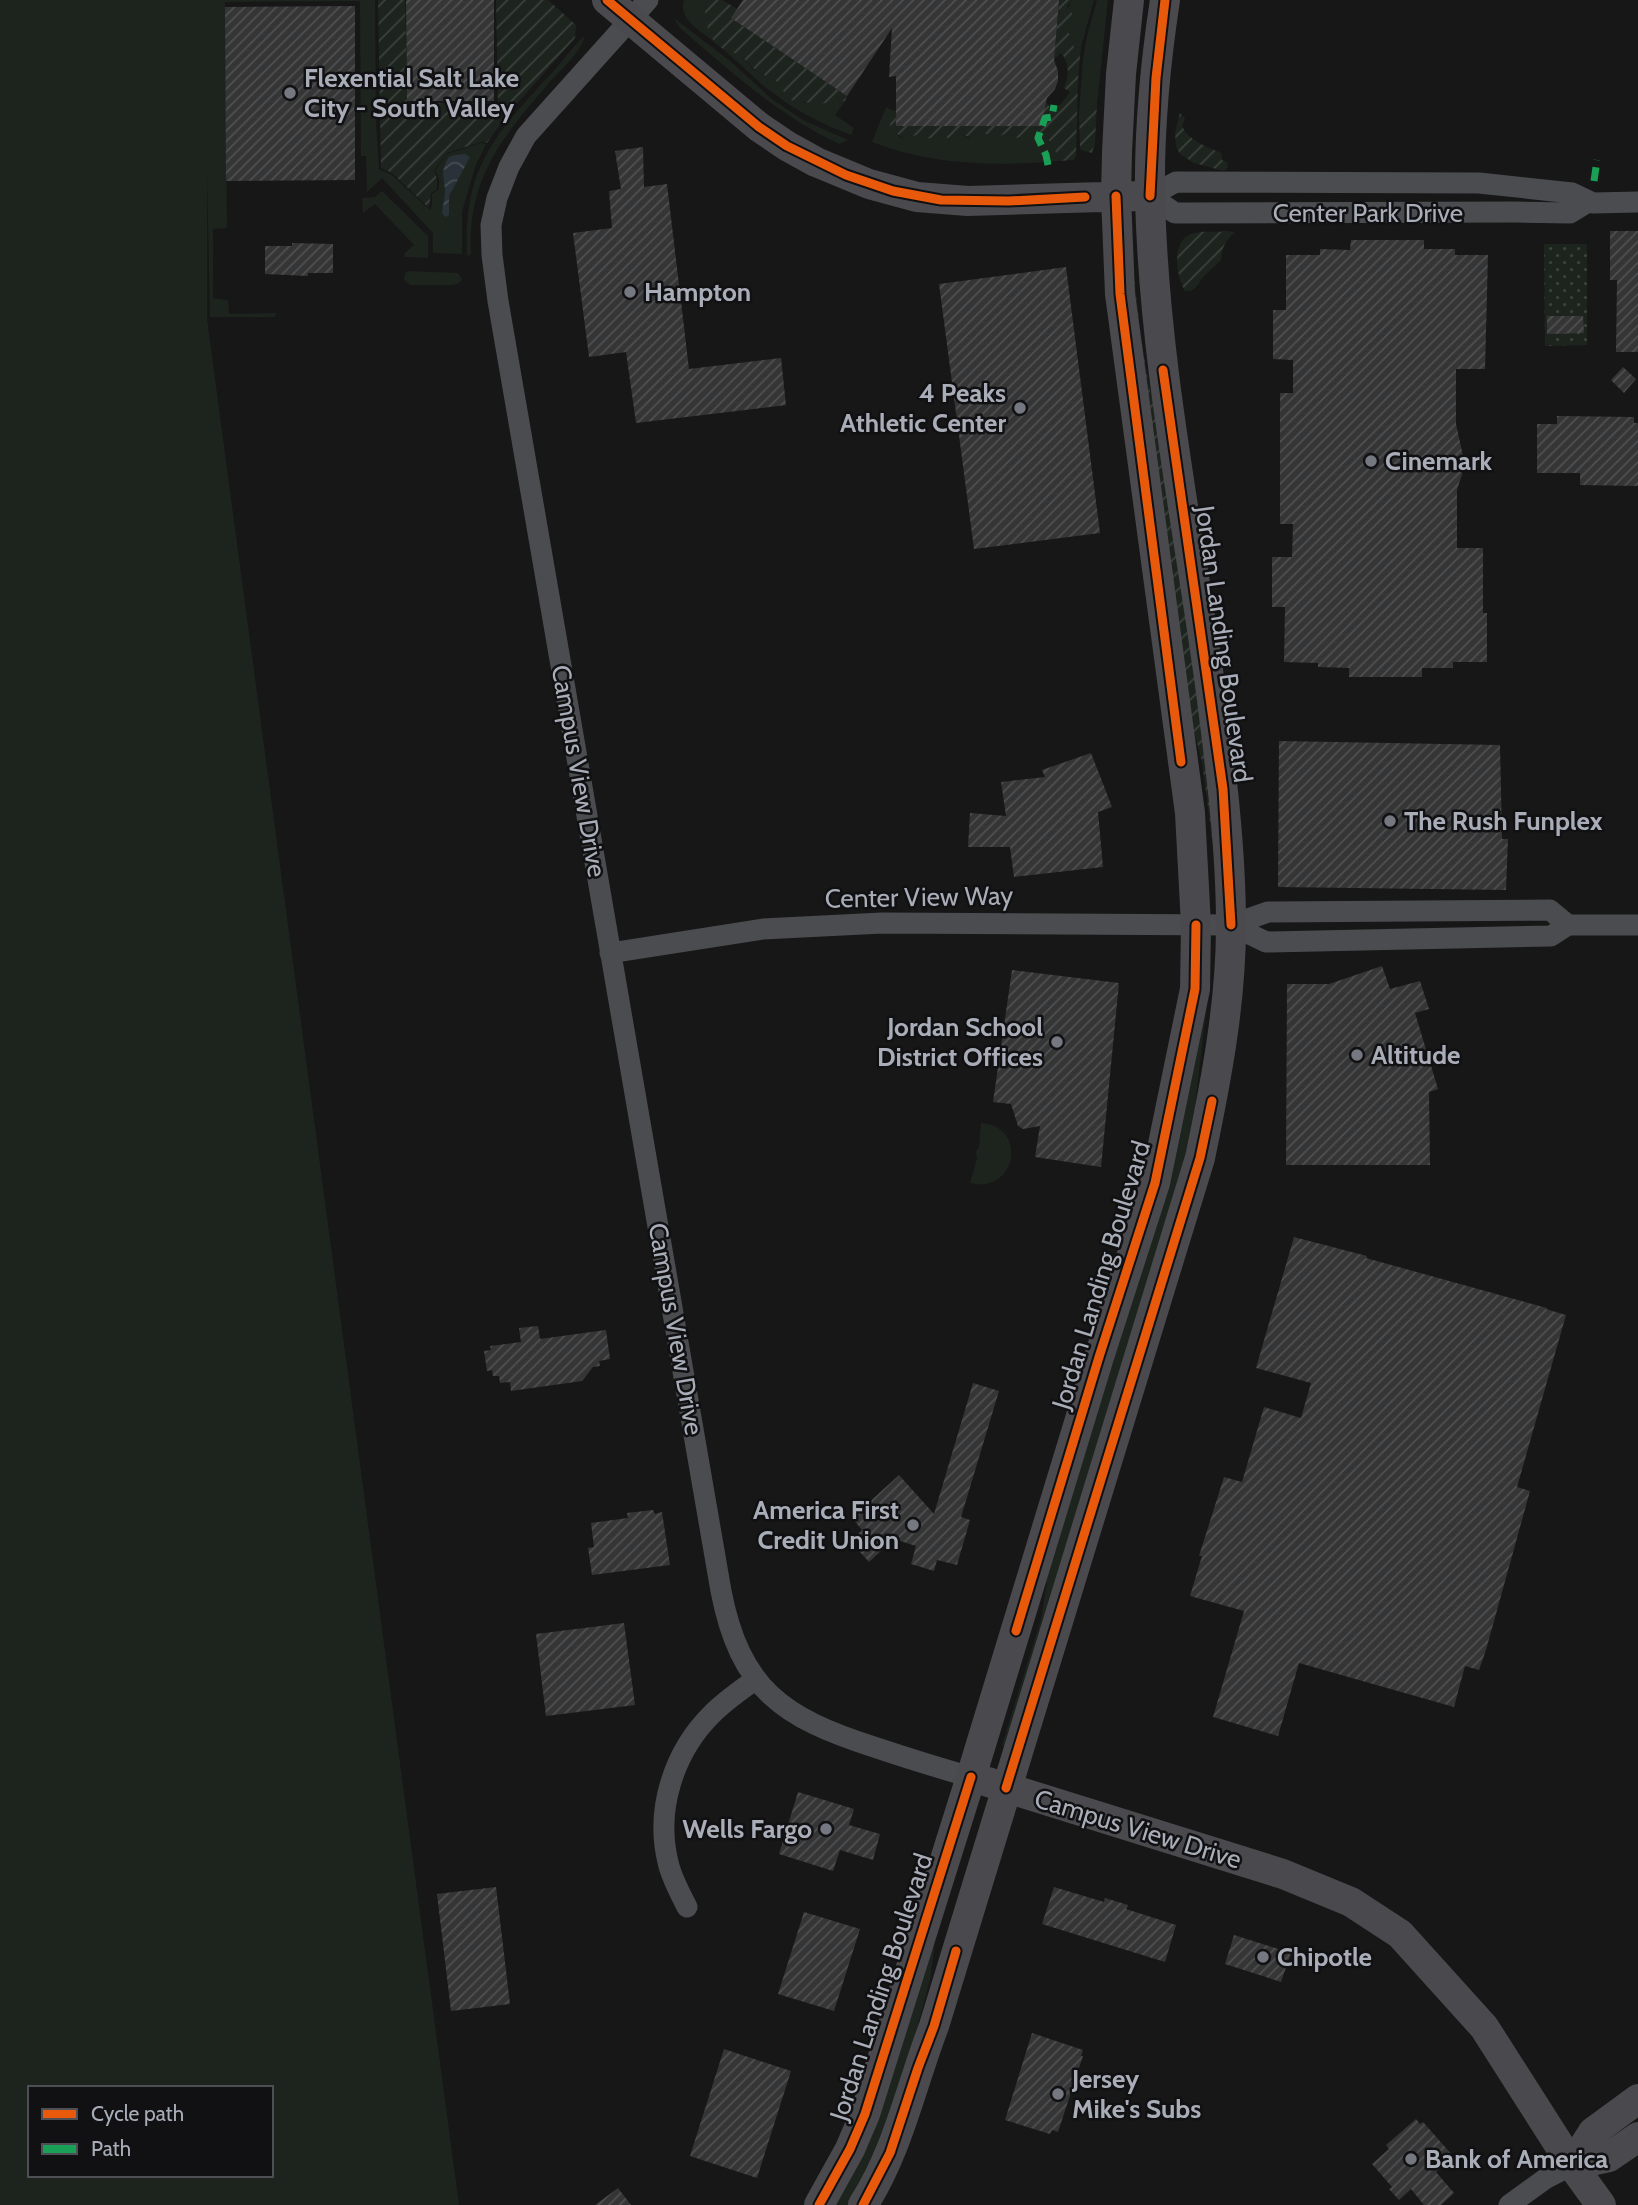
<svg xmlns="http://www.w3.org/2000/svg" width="1638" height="2205" font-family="Cabin,sans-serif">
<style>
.grass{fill:#1d241e;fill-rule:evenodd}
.park{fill:url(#park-dots)}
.garden{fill:url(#garden-furrows)}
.water{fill:url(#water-waves)}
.building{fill:url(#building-hatch)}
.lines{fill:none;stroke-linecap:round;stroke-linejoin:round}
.street{stroke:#4b4c50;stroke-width:21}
.secondary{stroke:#4a4a4e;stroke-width:30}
.quiet{stroke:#1a9f57;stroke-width:7;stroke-dasharray:14 7;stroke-linecap:butt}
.cycleway-casing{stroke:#111113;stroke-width:13}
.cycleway{stroke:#e8590c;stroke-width:9}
.poi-dot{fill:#757880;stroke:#111113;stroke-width:2.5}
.labels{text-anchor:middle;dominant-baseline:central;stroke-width:5;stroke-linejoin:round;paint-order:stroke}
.poi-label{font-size:26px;font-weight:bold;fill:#a8adb8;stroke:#111113;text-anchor:start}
.street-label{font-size:26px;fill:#a8adb8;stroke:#111113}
</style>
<defs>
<pattern id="park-dots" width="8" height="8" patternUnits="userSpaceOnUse" patternTransform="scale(1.75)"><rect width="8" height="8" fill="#1d241e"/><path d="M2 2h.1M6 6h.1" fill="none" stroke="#3b413d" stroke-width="1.8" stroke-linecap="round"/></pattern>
<pattern id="garden-furrows" width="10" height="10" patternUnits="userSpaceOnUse" patternTransform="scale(1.75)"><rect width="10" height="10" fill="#1d241e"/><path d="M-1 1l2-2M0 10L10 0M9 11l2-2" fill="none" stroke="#3b413d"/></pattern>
<pattern id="water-waves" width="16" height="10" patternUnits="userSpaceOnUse" patternTransform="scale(1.75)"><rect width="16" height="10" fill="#2a3239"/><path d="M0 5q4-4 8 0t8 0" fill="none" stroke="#464d54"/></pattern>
<pattern id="building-hatch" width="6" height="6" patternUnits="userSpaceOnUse" patternTransform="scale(1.75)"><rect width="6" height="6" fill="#353536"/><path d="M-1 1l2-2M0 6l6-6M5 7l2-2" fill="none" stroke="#4f5051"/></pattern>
</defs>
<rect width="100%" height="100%" fill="#171717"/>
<path class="grass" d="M0,0H375L376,121L379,169L392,175L430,210L432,205V194L439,189V179L435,170L447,154L481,143L486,144L475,167L462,212V254L433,253V233L382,178L367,192L366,156H361L360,1L225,2L227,228L213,229V298L228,300L229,314L276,313L275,317H210L207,172V319L459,2205H0ZM30,2088H271V2175H30Z
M684,0H707C703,14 708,29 714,42C700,30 678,20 684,0Z
M1072,0H1094L1081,47L1074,48C1074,39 1070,37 1068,30C1065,21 1067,7 1072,0Z
M1097,0H1108L1097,104L1087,112L1079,114L1083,58L1087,36Z
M674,18L730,61L773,100L805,121L848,140L839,144C778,115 730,71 680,28Z
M585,36C580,54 561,69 549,83C502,137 467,179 471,254L467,256C463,170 493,136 549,76C561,64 572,46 585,36Z
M724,50L740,55L754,70L776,81L783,89L804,103L845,101L835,115L854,128L851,135C819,123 791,108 765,87C751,75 738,62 724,50Z
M886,107L894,111L890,121C893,128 895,138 905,138C909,138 912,134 917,135C928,135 927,141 939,134L950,139L961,134L969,138L984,133L995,138L1007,133L1017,138L1029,133L1035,137H1047L1061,161C997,166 933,166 872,142Z
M382,191L428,236V258L405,257L404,254L414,245L375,204L363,213L362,198L375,197Z
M409,271L458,273L462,279L459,283L452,285H410L404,280L405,273Z
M1205,966L1210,967V976L1190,1151L1008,1747L1002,1745L1041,1619L1052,1550L1176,1151C1190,1090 1199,1029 1205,966Z
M981,1123C1029,1126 1016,1195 970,1183L977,1159L976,1152L979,1147Z
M935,1942L930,1980L897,2103L851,2205H834Z"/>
<path class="park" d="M1544,244H1587V345L1545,346Z"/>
<path class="garden" d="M378,0H405L407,104L498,102L496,0H548L576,25L575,38L506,116L487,143L481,142L447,153L434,170L437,179V189L431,193L429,208L392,173L381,168Z
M707,0H722L737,9L732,19L847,96L845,101L817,104L790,100L776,81L756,71L740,55L724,50L714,42L708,30L705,11Z
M1059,0H1072L1067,6C1075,14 1075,24 1068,32L1073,38L1074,48L1081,47L1078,79L1076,156L1074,160L1061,161L1047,137H1035L1029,134L1017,138L1007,133L995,138L984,133L972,138L961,134L950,139L939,134C932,140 925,139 917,135L904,138L893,132C888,124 888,115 896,110L1040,126L1046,102L1052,110L1061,104L1070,92L1064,88C1069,76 1070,63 1061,53L1054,60Z
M1097,104L1095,143L1092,153L1081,150L1080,147L1079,114L1087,112Z
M1180,113L1185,119L1182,126C1189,141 1207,147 1221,153L1222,160L1227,162L1228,167L1224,171L1194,163L1180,154L1176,146L1175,133Z
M1226,231L1235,232C1225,241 1222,247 1221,260L1203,277L1197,286L1191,291H1185C1176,276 1171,241 1191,234C1202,230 1214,233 1226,231Z
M1132,259L1141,338L1150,391L1155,406L1209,765L1214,854L1202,761L1185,700L1140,375Z"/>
<path class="water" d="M456,155L465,154L470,157L449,196V215L445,217L442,213C443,205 445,197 445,190C444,175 440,172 449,157Z"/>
<path class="building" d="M406,0H494V101H407Z
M743,0H1059L1054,60L1058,71V81L1055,89L1047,98L1041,126H896V76L889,77L892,28L847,96L731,18Z
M355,6V180L226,181L225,7Z
M643,147L644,187L667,184L689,369L781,358L786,405L636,423L626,352L589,357L573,233L612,228L609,191L621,189L615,151Z
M1610,231H1638V352H1616L1617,280H1610Z
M1351,240H1424V249H1455V255H1488L1485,369H1456V424L1463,456L1462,474L1457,490V548H1483V613H1487V662H1453V668H1422V677H1349V668L1318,667V663L1284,662L1285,607H1272V557H1292L1293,524H1280V393H1293V360L1273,359V310H1286V255H1320V249L1350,250Z
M292,243L333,244V273H308V276L265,274V246H292Z
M1066,267L1100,533L974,549L939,284Z
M1547,316H1583L1584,333L1547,334Z
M1623,367L1636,379L1624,393L1611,380Z
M1557,416L1634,417V423H1638V486L1580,485V473H1537V424H1557Z
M1279,741L1500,745L1502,839H1508L1506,890L1278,887Z
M1091,753L1112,807L1098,812L1103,867L1014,877L1010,847H968L970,813L1006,816L1001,782L1045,777L1042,770Z
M1382,966L1390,989L1420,981L1429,1009L1415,1013L1438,1089L1429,1092L1430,1165H1286L1287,984H1329Z
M1012,970L1119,983L1101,1167L1035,1157L1040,1126L1023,1129L1018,1126L1011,1104L993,1102Z
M1294,1237L1367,1256L1366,1258L1547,1308L1546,1309L1566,1315L1517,1487L1530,1491L1486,1650L1479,1670L1465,1666L1454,1707L1299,1663L1278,1736L1213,1717L1244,1611L1190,1596L1202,1556H1199L1224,1477L1242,1482L1264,1407L1301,1418L1311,1383L1256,1368Z
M538,1326L540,1339L606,1330L610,1359L599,1361L600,1366L593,1367L582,1381L511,1391L510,1382L500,1383L499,1376H493L492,1370L487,1371L484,1351L491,1350L490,1346L521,1342L519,1328Z
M973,1383L999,1391L961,1517L970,1520L957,1565L937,1560L934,1571L911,1564L916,1546L894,1539L869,1562L850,1541L862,1530L852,1518L899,1475L934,1514Z
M653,1510L655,1514L662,1512L670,1565L592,1575L588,1548L594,1547L591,1523L628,1518L627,1513Z
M624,1623L635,1705L546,1716L536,1634Z
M798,1792L854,1809L849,1825L880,1834L873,1860L840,1850L833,1871L779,1854Z
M496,1887L510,2004L451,2011L437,1894Z
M1054,1887L1104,1902L1105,1898L1128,1905L1126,1909L1176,1925L1165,1962L1042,1924Z
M804,1912L860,1929L834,2011L778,1994Z
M1234,1935L1291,1953L1281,1982L1225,1964Z
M1032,2033L1083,2050L1081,2056H1083L1058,2132L1052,2130L1050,2134L1005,2120Z
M724,2049L791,2071L757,2178L690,2156Z
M1416,2119L1420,2124L1423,2122L1454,2157L1436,2172L1454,2193L1441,2205H1424L1411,2189L1399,2200L1389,2189L1392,2187L1372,2164L1389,2149L1386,2145Z
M618,2188L631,2205H595Z"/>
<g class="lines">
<path class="street" d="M648,0L526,136L509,167L497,198L491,225L492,255L498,301L721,1591C740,1689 783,1718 874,1747C907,1758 939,1768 971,1777
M1588,202L1570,213L1515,212L1175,213L1150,196L1176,182L1479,183L1572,193L1593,203L1638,202
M1231,925L1266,942L1551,936L1568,925H1638
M610,953L763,929L882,923L1231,925L1268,912L1550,910L1568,925
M687,1907C680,1893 671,1877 668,1862C655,1809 674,1751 713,1713C726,1700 741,1690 756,1679
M1509,2205L1545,2179L1572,2165"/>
<path class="secondary" d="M607,0L759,127L787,146L816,162L869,184L917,197L968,201L1136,196
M988,1782L1283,1874L1351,1902L1400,1934L1484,2027L1572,2165L1601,2205
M1572,2165L1593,2132L1638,2099
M1572,2165L1609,2157L1638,2137
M819,2205L850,2149L865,2114L971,1777L1099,1357L1155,1183L1195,989L1196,925L1190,813L1120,294L1116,196L1117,152L1121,74L1129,0
M863,2205C898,2151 911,2086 934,2026L1200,1158C1216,1081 1231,1004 1231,926C1231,848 1221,770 1211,692C1189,528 1154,364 1150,198C1149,133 1155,65 1165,0"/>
<path class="quiet" d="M1048,165L1046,155L1038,138L1045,118L1052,117L1054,105
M1594,181L1597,160"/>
<defs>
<path id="cycleway" d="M607,0L759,127L787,146L846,175L893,191L941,200L1009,201L1085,197
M1116,196L1120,294L1181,762
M1150,196L1156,78L1165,0
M1163,370L1223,789L1231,925
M1016,1631L1099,1357L1155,1183L1195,989L1196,925
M1006,1788L1200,1158L1212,1101
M819,2205L850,2149L865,2114L971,1777
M863,2205L890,2153L918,2068L934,2026L956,1951"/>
</defs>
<use href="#cycleway" class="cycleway-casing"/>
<use href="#cycleway" class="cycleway"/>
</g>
<g class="poi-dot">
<circle cx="290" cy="93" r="7"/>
<circle cx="630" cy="292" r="7"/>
<circle cx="1020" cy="408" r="7"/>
<circle cx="1371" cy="461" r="7"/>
<circle cx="1390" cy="821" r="7"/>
<circle cx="1057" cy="1042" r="7"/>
<circle cx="1357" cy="1055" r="7"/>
<circle cx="913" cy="1525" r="7"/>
<circle cx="826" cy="1829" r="7"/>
<circle cx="1263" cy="1957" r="7"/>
<circle cx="1058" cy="2094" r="7"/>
<circle cx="1411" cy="2159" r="7"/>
</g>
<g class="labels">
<g class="poi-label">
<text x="304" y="78">Flexential Salt Lake<tspan x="304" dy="30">City - South Valley</tspan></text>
<text x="644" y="292">Hampton</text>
<text x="1006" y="393" text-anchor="end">4 Peaks<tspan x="1006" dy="30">Athletic Center</tspan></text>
<text x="1385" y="461">Cinemark</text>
<text x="1404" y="821">The Rush Funplex</text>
<text x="1043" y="1027" text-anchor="end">Jordan School<tspan x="1043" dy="30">District Offices</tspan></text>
<text x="1371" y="1055">Altitude</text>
<text x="899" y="1510" text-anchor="end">America First<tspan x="899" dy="30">Credit Union</tspan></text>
<text x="812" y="1829" text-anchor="end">Wells Fargo</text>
<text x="1277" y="1957">Chipotle</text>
<text x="1072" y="2079">Jersey<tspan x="1072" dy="30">Mike's Subs</tspan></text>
<text x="1425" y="2159">Bank of America</text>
</g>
<g class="street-label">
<text x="1368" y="213">Center Park Drive</text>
<text transform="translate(1224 644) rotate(82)">Jordan Landing Boulevard</text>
<text transform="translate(579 771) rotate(80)">Campus View Drive</text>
<text transform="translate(919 897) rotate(-1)">Center View Way</text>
<text transform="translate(1101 1275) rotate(-73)">Jordan Landing Boulevard</text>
<text transform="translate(676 1329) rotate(80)">Campus View Drive</text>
<text transform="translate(1138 1829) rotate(17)">Campus View Drive</text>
<text transform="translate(881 1987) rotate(-72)">Jordan Landing Boulevard</text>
</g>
</g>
<rect x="28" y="2086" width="245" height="91" fill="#111113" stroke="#4d4f55" stroke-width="2"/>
<rect x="42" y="2109" width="35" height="10" fill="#e8590c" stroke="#4d4f55" stroke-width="2"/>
<text x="91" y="2121" font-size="21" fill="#a8adb8">Cycle path</text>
<rect x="42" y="2144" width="35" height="10" fill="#1a9f57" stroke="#4d4f55" stroke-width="2"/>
<text x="91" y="2156" font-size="21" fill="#a8adb8">Path</text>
</svg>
